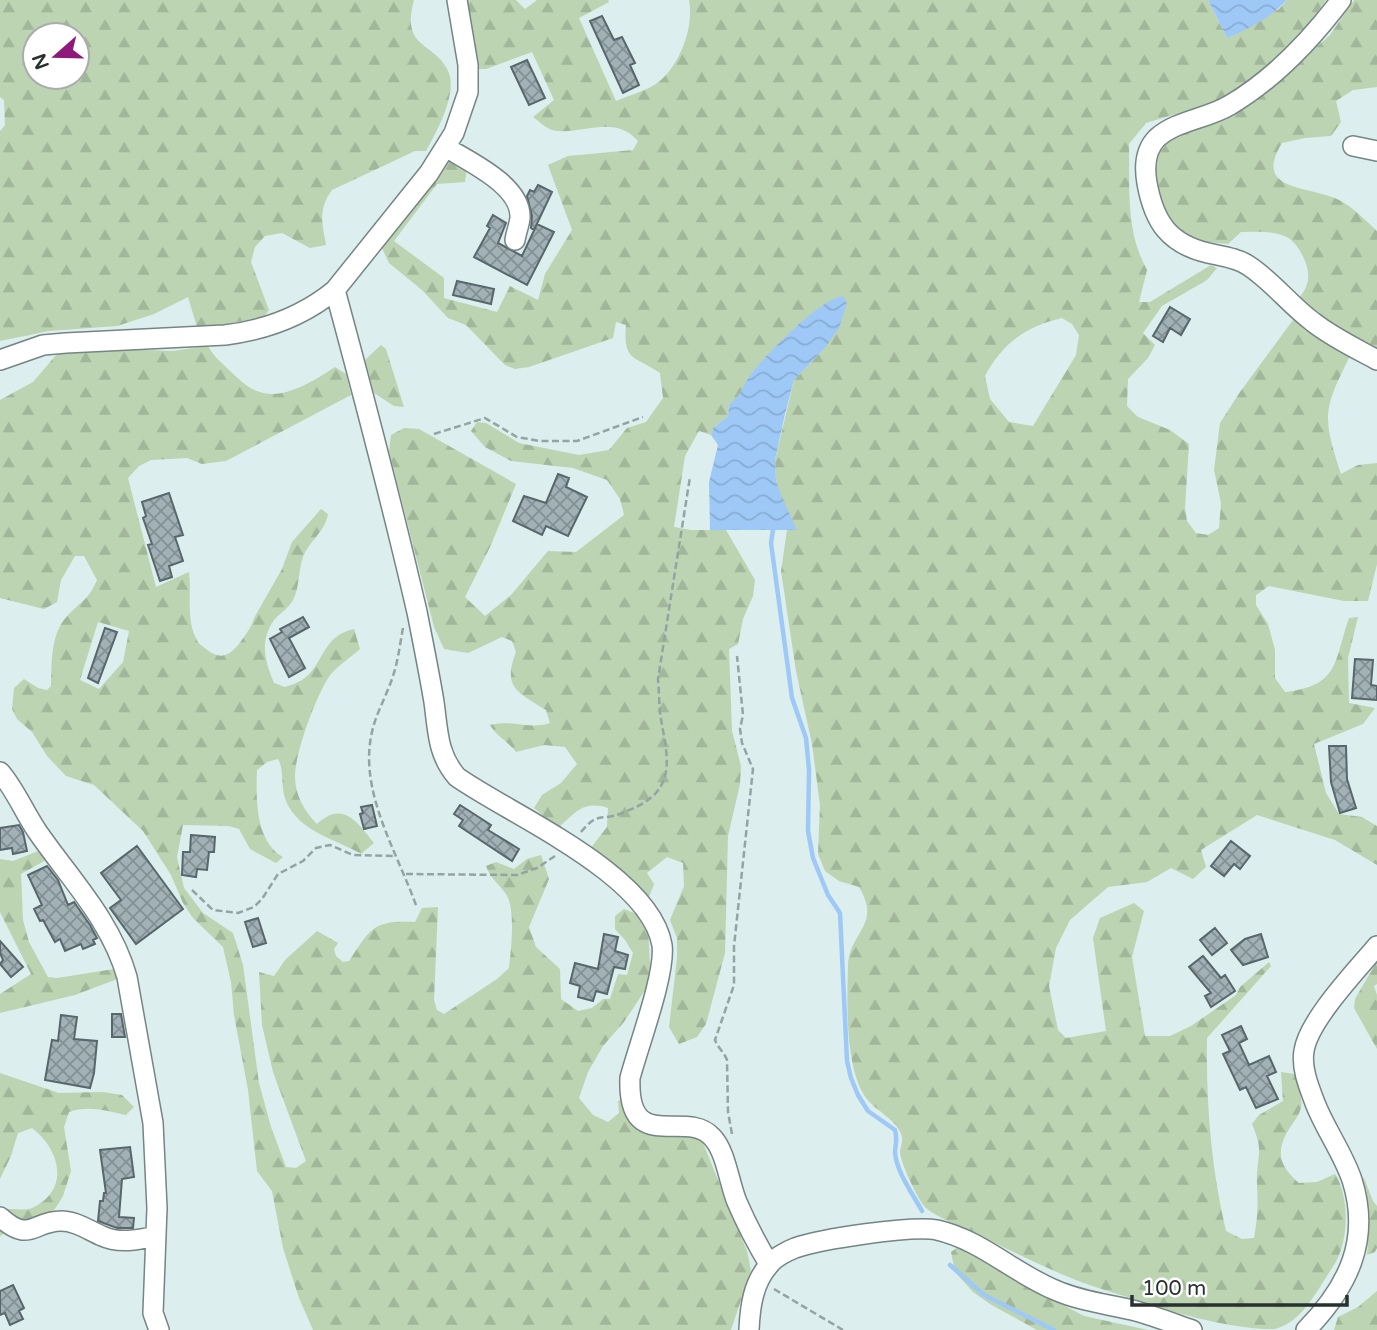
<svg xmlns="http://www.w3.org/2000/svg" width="1377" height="1330" font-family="'Varela Round',sans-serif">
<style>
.forest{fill:url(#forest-firs);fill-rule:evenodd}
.water{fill:url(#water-waves)}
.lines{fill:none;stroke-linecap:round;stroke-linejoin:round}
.stream{stroke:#9ec9f7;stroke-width:4.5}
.building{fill:url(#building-cross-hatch);stroke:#59676c;stroke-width:2}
.minor-casing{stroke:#758585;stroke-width:22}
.path{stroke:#96a3a3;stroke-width:2.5;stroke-dasharray:7 3.5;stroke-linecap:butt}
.minor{stroke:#fff;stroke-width:19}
</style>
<defs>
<pattern id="forest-firs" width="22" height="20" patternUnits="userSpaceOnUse" patternTransform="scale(1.75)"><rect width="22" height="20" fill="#bcd4b1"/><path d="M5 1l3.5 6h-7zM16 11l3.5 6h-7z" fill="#a2b699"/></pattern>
<pattern id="water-waves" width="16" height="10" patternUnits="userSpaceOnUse" patternTransform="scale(1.75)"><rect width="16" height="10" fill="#9ec9f7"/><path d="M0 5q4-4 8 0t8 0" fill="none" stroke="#88add4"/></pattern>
<pattern id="building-cross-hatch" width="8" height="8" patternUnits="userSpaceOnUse" patternTransform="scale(1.75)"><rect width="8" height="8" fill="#a1b1b6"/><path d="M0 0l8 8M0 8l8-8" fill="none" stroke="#839094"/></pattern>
</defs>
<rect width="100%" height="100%" fill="#dceeed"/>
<path class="forest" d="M0,0H414C400,51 436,41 449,73C457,95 436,133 426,151H415L332,190C318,209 322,223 326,245L310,248L282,233L265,236L255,247L251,262L269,310L264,317L205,328L197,327L188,297L154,314L117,326L49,331L0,341V131L5,125L4,100L0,97ZM35,35H77V77H35Z
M466,0H516L525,9L537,0H608L609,2L579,18L616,101C630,95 650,90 661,80C681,62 694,26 689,0H1208L1227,38L1279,9L1287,0H1326L1298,39L1242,89L1208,104L1146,123L1129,144C1130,187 1125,231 1147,270L1139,302H1150L1211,265L1217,268L1207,280L1162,306L1143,333L1155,345L1148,358L1128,379L1127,406L1138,417L1170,430L1189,444L1185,508L1187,521L1196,533L1208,535L1219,528L1221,503L1214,470L1220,423L1240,392L1293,320L1350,356C1323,410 1322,416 1341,474L1358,465L1377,463V564L1368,601H1344L1269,586L1256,595V605L1268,624L1275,650V678L1285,692C1340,686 1334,661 1349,618L1358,617L1348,658L1349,703L1375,708L1363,724L1314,744L1326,793L1339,814L1362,817L1377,826V865L1335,840L1257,815L1201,850L1206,867L1193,879L1171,868L1147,882L1108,887L1070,920L1056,948L1049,986L1058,1030L1066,1038L1106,1031L1093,938L1100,918L1134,903L1144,911L1132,957L1145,1036H1170L1191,1026L1236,995L1240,987L1269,962L1271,966L1207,1038C1206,1103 1211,1168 1226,1231L1242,1239L1254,1238C1258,1216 1258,1204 1257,1183C1256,1155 1265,1154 1252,1124L1259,1115L1283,1101L1281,1072L1295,1074C1297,1084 1303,1097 1301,1107C1300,1114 1295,1120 1291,1126C1275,1150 1278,1165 1299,1183L1317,1182L1335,1174C1350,1197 1349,1242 1334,1265C1319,1287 1303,1322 1275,1329C1242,1330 1193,1318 1162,1308C1130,1297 1097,1289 1066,1276C1035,1263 1005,1248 975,1233C962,1227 933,1216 924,1206C916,1195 902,1166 900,1153C900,1148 903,1142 902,1137C899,1120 874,1111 864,1095C845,1064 847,1001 848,965C850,931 882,925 859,887L839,881L825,871L818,854L820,805L812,744L796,671L781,571L787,530L796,529L780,495L776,480L775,460L794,380L824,349L753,371L739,398L729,405L728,416L713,428L711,435L699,431L685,456L674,527L691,530H726L755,580L753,596L743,619L738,644L729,649L732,731L741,766L740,784L728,836L725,953L706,1024L697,1037L679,1044L669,1027L677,958V938L670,920L684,886L683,863L667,857L647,873L654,884L649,897L610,863L590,849L607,827L608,808C583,800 575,813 558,828L534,808L542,795L561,783L577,764L565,747L544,745L516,752C508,741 497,737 490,725C511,719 529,730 550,723L546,710C518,692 502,688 516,652L512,641L502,637L468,653L444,649L434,627L389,451L391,435L404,428L419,429L516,484L491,545L465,597L485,616L511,595L548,551L576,552L624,515L620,499L607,480L573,468L511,461L485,447L471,431L477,422L486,423L519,443L579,455L609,450L627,428L646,422L663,398L660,373C634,355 623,362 626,325L616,322L613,338L529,367L515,369L505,365L466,325L448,318L422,290L389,263L382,248L449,158L467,168L465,182L437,184L394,241L444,278V298L497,312L510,286L538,300L545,274L572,230L548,165L568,156L633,150L638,141C615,115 587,133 557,131C549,131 540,122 533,117L554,100L532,52L486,69H476ZM1062,318L1072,324L1079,335L1076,355L1033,426L1009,422L990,399L985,376C1002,344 1026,326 1062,318Z
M1354,0H1377V87L1353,90L1336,101L1341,122L1331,136L1305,138L1282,143C1252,192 1308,185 1339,200C1353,207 1365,220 1377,231V349L1341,331L1299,298C1302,294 1306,289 1307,284C1312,270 1301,248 1290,239C1277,230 1256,232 1241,232L1228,244C1210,242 1192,242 1176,231C1163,221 1150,183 1154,166C1156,155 1164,147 1171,139L1276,82L1330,35Z
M381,345L386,349L404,407L394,406L374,393L365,360Z
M208,346C214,357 222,363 230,371C239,379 246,387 257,391C282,402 315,380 335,367L346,374L351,395L226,461L202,464L187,458L151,460L139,466L128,478L156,587L189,572C192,593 185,622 198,642C198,643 205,648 206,649C223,663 233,653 244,637C248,631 252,626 254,618L282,569L292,542L321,509L328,514C325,532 309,541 303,557C298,571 300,586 293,600C289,608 280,613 274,620C259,642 265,661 274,683L285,687C291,685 297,683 302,680C324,666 321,636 354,629L360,649C351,657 339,665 331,674C317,692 295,753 295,776C295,795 304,811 317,824C343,800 357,822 374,843L361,854C336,839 299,832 286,801C280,787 285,771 278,759L267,762L257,770C256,798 255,841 283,857L276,863L250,849L239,829L229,826L183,825L177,857L184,888L203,913L233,933L243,965L259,1083L271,1127L286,1167L296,1168L306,1161L273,1072L262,1025L259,972L274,976L285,960L317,931L338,943L334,949L336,956L343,962L349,961C371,928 373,920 415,922L422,908L438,907L434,1000L437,1010L444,1014L497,979L509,968C511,950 516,909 506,894C499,884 490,878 486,866L496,862L514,869L527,859L541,855L549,879L529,927L536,947L560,969L561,999L578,1011L592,1008L603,999H610L618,974L627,975L633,953L625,940L615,929V916L624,909L637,914L648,928L651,981L624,1022L603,1046L588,1072L579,1098L593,1115L608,1122L619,1113L618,1101L624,1099L651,1132L696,1138L703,1143L747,1251L751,1270L731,1330H313L299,1298L283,1248L272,1191L257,1171L248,1090L234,1015L231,982L223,947L193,918L183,903L171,875L143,831L94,785L66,776L47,756L32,732L17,719L12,709L14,688L24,679L38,688L47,690L51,686C52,660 50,632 70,613C84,599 88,600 97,580L84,556H75L61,580L57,602L44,609L0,598V400L33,382L57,354L86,348L173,351ZM98,622L129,631L123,662L99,689L80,680Z
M41,850L46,860L21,874L23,920L29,942L48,977L57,978L114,969L117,979L75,995L0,1013V994L31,974L0,912V859L13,861Z
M1377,961V984L1374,986L1377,995V1049L1354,1008L1355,999Z
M0,1073L59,1093L103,1092L122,1095L134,1107L126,1115C106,1111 88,1105 69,1112L64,1127L71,1171L63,1196L55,1209L40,1220L11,1229L0,1236V1211C10,1206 23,1212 32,1208C71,1190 60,1149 32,1128L18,1133L11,1156L0,1179Z
M1364,1178L1373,1201L1377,1206V1248L1375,1252L1367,1255C1370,1223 1369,1210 1358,1180Z
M962,1244L1012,1278L1084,1316L1148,1330H1037L990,1304L973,1292L955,1272L951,1252Z
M1377,1291V1330H1334L1338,1317L1358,1307Z"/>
<path class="water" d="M1208,0H1287C1270,18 1250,28 1227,38Z
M843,296L847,303L839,328L824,349L794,380L785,414L775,460L776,480L781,495L797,530H710L709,482L718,445L711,435L713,428L728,416L729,405C742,395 744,381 755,369C771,350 820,299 843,296Z"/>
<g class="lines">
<path class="stream" d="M773,530L771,543L792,698L806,738L809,770L808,831L813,858L828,895L840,913L847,1061L851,1078L858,1095L868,1111L895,1130C898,1141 895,1144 895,1153C897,1173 913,1194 922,1211
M950,1265L984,1295L1054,1330"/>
</g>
<path class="building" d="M602,16L614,40L622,37L635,63L630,65L639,85L623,93L590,21Z
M527,60L545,98L529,105L511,67Z
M538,185L552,192L534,230L531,228L532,216L527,196L530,190L534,192Z
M493,215L506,223L498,243L522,256L537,224L554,232L527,285L474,257L490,228L487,226Z
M457,281L494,289L491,304L453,295Z
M1170,307L1190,319L1181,335L1170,328L1163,342L1153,336Z
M558,474L569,478L566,487L587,497L568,536L546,526L542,535L513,521L524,496L546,503Z
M169,493L183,535L175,537L183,561L169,566L172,577L160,581L148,545L152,544L143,518L146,516L142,502Z
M303,617L309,627L289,638L305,668L289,677L270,639L282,632L280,629Z
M105,628L117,632L98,683L88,678Z
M1355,659L1373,660L1371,685L1377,686V700L1352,698Z
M1329,746H1346L1347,779L1356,808L1340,813L1331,782Z
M372,805L377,826L364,829L360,814L363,813L361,807Z
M460,805L491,825L488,830L519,849L512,861L459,826L463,820L454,814Z
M19,825L23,832L27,851L13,854L12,848L0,850V828Z
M191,835L215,837L214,852H209L207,870L197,869L196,877L182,875L183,852H190Z
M1231,841L1250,856L1240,869L1234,864L1224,876L1211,866Z
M137,846L183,909L136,944L110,908L121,900L101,873Z
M47,866L58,880L68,905L74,902L90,925L97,938L93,940L95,944L83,949L81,944L65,951L60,939L55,942L43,920L40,921L34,909L42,905L28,875Z
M258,918L266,943L253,947L245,922Z
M1215,928L1227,943L1212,955L1200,940Z
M604,934L618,937L615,951L628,955L625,969L614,967L607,994L596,991L593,1001L578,997L580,986L570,983L575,963L598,969Z
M1261,934L1268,957L1243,965L1231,950L1245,939Z
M0,941L23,967L11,977L0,964L3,960L0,953Z
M1203,956L1221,978L1225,975L1235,991L1211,1007L1205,996L1211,993L1189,967Z
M112,1014H121L125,1037H112Z
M61,1015L77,1017L74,1039L97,1041L94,1073L90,1088L45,1080L52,1040L58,1041Z
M1241,1026L1247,1039L1239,1043L1249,1065L1269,1056L1276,1072L1267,1076L1278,1099L1256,1108L1246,1087L1240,1090L1223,1054L1230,1051L1222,1035Z
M130,1147L134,1177L122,1179L119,1217L134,1218L133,1228H117L98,1221L100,1201H103L104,1193H106L100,1150Z
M13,1285L24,1308L19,1311L23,1319L10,1325L5,1313L0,1315V1291Z"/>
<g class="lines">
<defs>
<path id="minor" d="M1341,0C1310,41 1274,79 1230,105C1207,119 1177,120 1157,138C1145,150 1144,166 1147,183C1154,222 1169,244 1208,253C1221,256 1238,258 1249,266C1272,281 1290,305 1313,322C1332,337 1355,348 1377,360
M1353,146L1377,151
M447,148C470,162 522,186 520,218C519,226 516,233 515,240
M335,290C364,397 392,504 417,612C423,642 429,672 434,702C438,730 437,754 457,777C511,815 650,874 662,945C666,973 638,1047 630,1078C627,1156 686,1108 712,1137C726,1151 729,1183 737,1202C746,1223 757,1244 769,1264
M0,360L43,345L66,343L225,335C266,330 302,317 335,290L429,173L454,133L468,92V65L457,0
M0,772C15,789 24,812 37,831C70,879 111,920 127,977L153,1123L157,1208L153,1313L159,1330
M0,1217C30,1244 33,1221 61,1221C76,1221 88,1230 102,1236C119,1244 138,1240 156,1236
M749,1330C750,1307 753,1283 769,1265C774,1258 787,1251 795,1248C821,1239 912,1225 937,1230C981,1240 1014,1273 1055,1290C1080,1301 1106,1304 1132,1310C1152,1315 1172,1323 1192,1330
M1306,1330C1348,1287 1371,1240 1352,1180C1343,1153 1325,1129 1315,1103C1309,1087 1301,1068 1304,1051C1308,1021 1357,970 1377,946"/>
</defs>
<use href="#minor" class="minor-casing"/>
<path class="path" d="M434,434L485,418L517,437L540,441H577L643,417
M403,628C400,644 398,661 393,676C387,695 376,713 372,732C358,792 398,853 417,908
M581,832C599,810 601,822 622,813C634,808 645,804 655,794C676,772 663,738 660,712C659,701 659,690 658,679L690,477
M406,874L517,875L537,868L555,856
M192,890L213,910L238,913L254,907L262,899L278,874L303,861L316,848L330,845L353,855L396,856
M732,1134L728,1112L727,1060C724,1052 718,1048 715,1040L734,985V946L753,769L742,743L740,729L743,715L737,656
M774,1289L843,1330"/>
<use href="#minor" class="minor"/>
</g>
<g transform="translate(56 56) rotate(250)"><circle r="33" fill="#ffffff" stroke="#a9acac" stroke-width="2"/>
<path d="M0-5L12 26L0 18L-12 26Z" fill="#8e1b7c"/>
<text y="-10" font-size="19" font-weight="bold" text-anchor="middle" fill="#293030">N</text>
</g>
<path d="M1132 1295v10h215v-10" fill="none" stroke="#293030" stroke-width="3.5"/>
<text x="1142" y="1295" font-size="21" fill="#293030" stroke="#ffffff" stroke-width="5" paint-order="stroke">100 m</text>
</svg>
